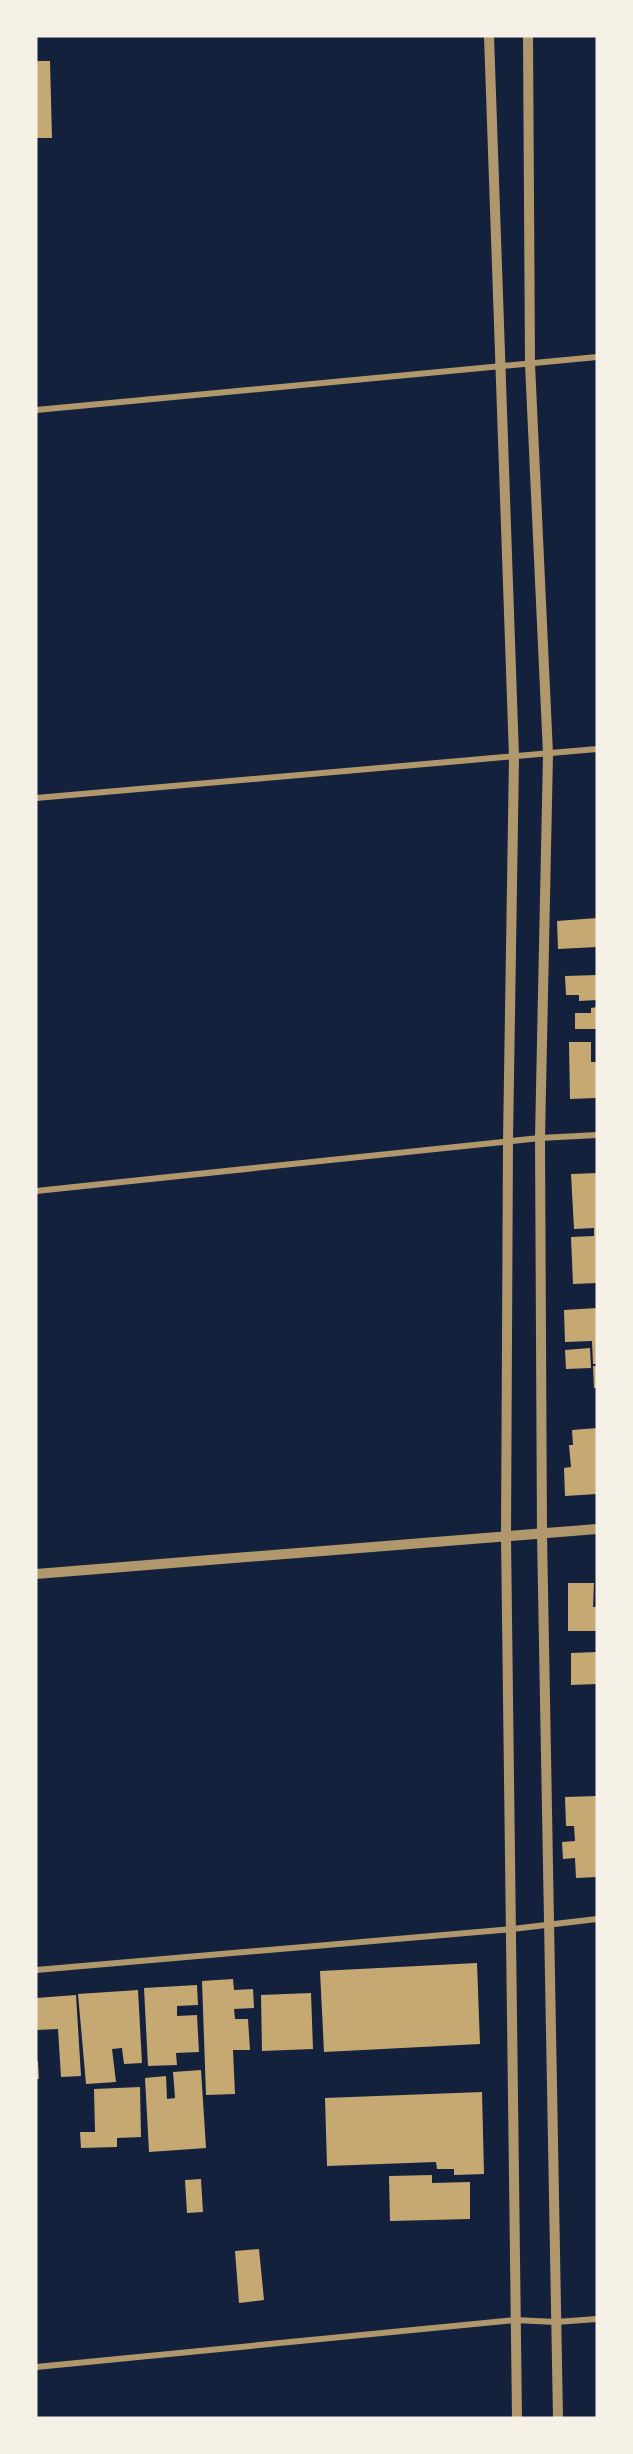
<svg xmlns="http://www.w3.org/2000/svg" width="633" height="2454" font-family="Poppins,sans-serif">
<style>
.building{fill:#c6a872}
.lines{fill:none;stroke-linecap:round;stroke-linejoin:round}
.minor{stroke:#b1986c;stroke-width:6}
.tertiary{stroke:#b1986c;stroke-width:10}
</style>
<rect width="100%" height="100%" fill="#14213d"/>
<path class="building" d="M36,61H50L52,138H36Z
M597,918V947L558,949L557,921Z
M597,975V1000L579,1001V995H566L565,976Z
M597,1007V1029H575V1013H591V1008Z
M569,1042H591V1062H597V1098L570,1099Z
M597,1173V1283L573,1284L571,1237L594,1236V1228L574,1229L571,1174Z
M597,1308V1364H593L592,1341L565,1342L564,1310Z
M590,1348L591,1368L566,1369L565,1350Z
M593,1366H597V1388H594Z
M597,1428V1494L565,1496L564,1468L571,1467L569,1445H573L572,1430Z
M568,1583H594L593,1607H597V1631H568Z
M597,1652V1684L571,1685V1653Z
M597,1796V1877L576,1878L575,1858L563,1859L562,1842L575,1841L574,1826H566L565,1797Z
M477,1963L480,2044L324,2052L320,1971Z
M233,1979L234,1990L253,1989L254,2008L234,2009L235,2019H248L250,2050H233L235,2094L206,2095L202,1981Z
M197,1985L198,2005L177,2006V2016L197,2015L199,2052L176,2053L177,2065L148,2066L144,1988Z
M138,1990L142,2063L124,2064L122,2048L112,2049L116,2082L86,2084L78,1994Z
M311,1993L313,2049L262,2051L261,1995Z
M76,1995L81,2076L61,2077L58,2029L36,2030V1998Z
M36,2061H38L39,2079H36Z
M201,2070L206,2148L149,2152L145,2078L166,2076L167,2099L175,2098L173,2072Z
M140,2087L141,2137L117,2138V2147L81,2148L80,2132H95L94,2089Z
M482,2092L484,2174L454,2175V2169H437L436,2162L327,2166L325,2098Z
M432,2175V2183L470,2182V2219L390,2221L389,2176Z
M201,2179L203,2212L187,2213L185,2180Z
M259,2249L264,2300L239,2303L235,2251Z"/>
<g class="lines">
<path class="minor" d="M36,410L597,357
M36,798L597,749
M36,1191L540,1138L597,1135
M36,1970L512,1929L597,1919
M36,2367L515,2320L556,2322L597,2319"/>
<path class="tertiary" d="M489,36L514,757L508,1141L506,1537L517,2418
M528,36L530,364L548,754L540,1138L542,1534L558,2418
M36,1574L597,1529"/>
</g>
<rect width="633" height="2454" fill="none" stroke="#f6f1e7" stroke-width="75"/>
</svg>
